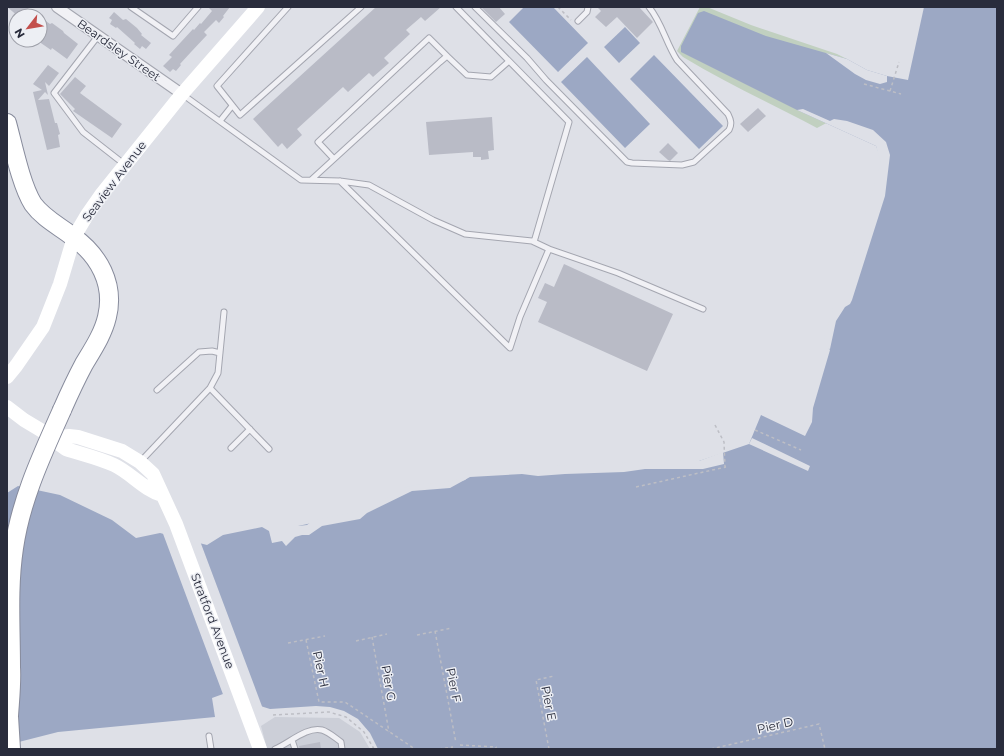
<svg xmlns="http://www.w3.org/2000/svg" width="1004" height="756" font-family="Montserrat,sans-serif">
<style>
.built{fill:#cccfd8}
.green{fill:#c1d0c0}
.water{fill:#9ca8c4}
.pier{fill:#dee0e7}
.building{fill:#b9bbc6}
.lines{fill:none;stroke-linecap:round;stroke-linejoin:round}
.lane-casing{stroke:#a4a6b0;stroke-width:7}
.street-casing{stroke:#a4a6b0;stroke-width:12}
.highway-casing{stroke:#878b9c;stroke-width:20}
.path{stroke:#bdbec5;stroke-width:1.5;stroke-dasharray:3 3;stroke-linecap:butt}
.lane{stroke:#f1f1f5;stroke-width:5}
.street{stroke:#f1f1f5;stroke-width:10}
.secondary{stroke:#fff;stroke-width:14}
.highway{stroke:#fff;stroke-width:18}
.highway-bridge-casing{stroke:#878b9c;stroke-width:20;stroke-linecap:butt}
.highway-bridge{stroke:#fff;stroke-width:18}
.labels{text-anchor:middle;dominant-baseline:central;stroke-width:3;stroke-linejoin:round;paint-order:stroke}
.street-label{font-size:12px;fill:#292c3c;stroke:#edeff4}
</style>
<rect width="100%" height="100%" fill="#dee0e7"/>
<path class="built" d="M275,717L339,718L360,732L370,749H267L261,726Z"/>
<path class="green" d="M700,7H707L751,25L837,54L847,59L855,74L834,119L817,128C773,104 727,84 683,57L677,51Z"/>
<path class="water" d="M524,7H553L588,43L558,72L509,22Z
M924,7H997V749H378L370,733L358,719L344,711L330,707L316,706L270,709L223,694L212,698L215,717L58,732L7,745V493L18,486L60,495L112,520L136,538L160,533L207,545L223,535L262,527L269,531L272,543L282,541L298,526L367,511L404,490L445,485L465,480L470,475L549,468L699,461L749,444L761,415L805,436L812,422L813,408L830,350L825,343L845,300L883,163L876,146L797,110L681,52V46L698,13L704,11L766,36L847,59L867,70L887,76L908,80Z
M625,27L640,43L619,63L604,47Z
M654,55L723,126L699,149L630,79Z
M587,57L650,124L625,148L561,82Z"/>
<path class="pier" d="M826,53L847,59L867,70L887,76V82L880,84L866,80L855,74Z
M803,109L830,121L834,119L847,121L873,130L886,142L890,155L885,196L852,300L850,304L845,307L836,321L830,349L826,348L823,342L834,305L843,299L859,234L881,163L876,146L797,110Z
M752,438L810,466L808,471L749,444Z
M723,452L724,464L703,469H645L624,472L565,474L538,476L522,474L470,477L450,488L412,491L367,513L360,519L322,526L309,535H302L295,537L286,546L282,541L281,538L292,524L298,526L307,525L312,521L367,510L403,488L420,484L444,483L464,478L470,473L548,466L678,460L699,461Z
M162,531L200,541L263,709L224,697Z"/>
<path class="building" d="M7,7H26L39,16H18Z
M208,7H230L223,16L224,17L219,23L216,20L204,32L207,35L191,52L180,64L181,65L176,71L173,69L170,72L163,66L172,57L169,55L193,29L194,30L200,23L201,24L212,11Z
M376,7H441L425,21L421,17L406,30L410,34L384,58L389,63L373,77L369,73L348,92L343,87L297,129L302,135L287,149L282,143L278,147L253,119Z
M481,7H499L505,14L496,22Z
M597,7H639L653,22L637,38L617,17L606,27L595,17L601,11Z
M114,12L123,20L126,19L137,28L142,34L141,35L151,43L146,49L142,46L140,49L134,44L135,43L117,27L116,28L110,24L112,20L109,18Z
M40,17L50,24L52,23L63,31L64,33L78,44L67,59L52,48L51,50L38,41L40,40Z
M48,65L59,73L49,86L45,82L48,95L45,92L38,100L49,99L55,123H57L60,134L58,135L60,147L47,150L33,92L42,90L33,84Z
M75,77L86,86L80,93L122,124L112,138L73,111L75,109L60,94Z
M758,108L766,116L748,132L740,124Z
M492,117L494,150L488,151L489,159L481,160V157H473V152L429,155L426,122Z
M668,143L678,153L670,161L668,160L659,152Z
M564,264L673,314L647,371L538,322L547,302L538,298L545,283L554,287Z
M320,742L321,749H300L299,746Z"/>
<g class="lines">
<defs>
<path id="lane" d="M131,7L173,36L198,7
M288,7L217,86L240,115L361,7
M456,7L569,122L534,242
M475,7L527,58L546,80L627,162L632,163L682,165L694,162L729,130C732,124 731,120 728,114L677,60C666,43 662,23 649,7
M578,21L587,12L588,7
M98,36L54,93L83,132L124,164
M447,56L467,75L491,77L508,62
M182,94L301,180L340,181L369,185L433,220L465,234L532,241L549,249L520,317L510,348L340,181
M220,121L232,106
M311,180L440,62L447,56L429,38L318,142L334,159
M549,249L618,273L703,309
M210,388L269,449
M157,390L199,352L212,351L220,353
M231,448L250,429
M141,461L210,388L218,373L224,312
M209,736L211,749
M292,740L295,749
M275,749C288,744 307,726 322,730C329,732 335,738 341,742L342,749"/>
<path id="street" d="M57,7L182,94"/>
<path id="highway" d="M7,123C13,145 21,185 33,204C43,218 59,226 72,236C99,255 115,284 107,317C103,334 93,349 84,364C76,379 69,394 62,410
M8,700L11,749"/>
</defs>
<use href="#lane" class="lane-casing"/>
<use href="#street" class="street-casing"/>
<use href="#highway" class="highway-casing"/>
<path class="path" d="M558,7L571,20
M864,84L901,94
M890,91L899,62
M715,425L724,442L725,467
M755,430L801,450
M636,487L726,467
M435,631L456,743
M417,635L452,628
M372,637L389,732
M306,640L319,702H345L415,749
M356,641L387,634
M288,643L325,636
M273,715L329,712L346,717L364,732L374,749
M460,745L496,747V749
M439,749L453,747
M549,749L536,680L554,676
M711,749L819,724L825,749"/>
<use href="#lane" class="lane"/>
<use href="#street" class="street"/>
<path class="secondary" d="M7,377L16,366L43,327L60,284L74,237L87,215L101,195L182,94L258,7
M7,407L24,420L54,438L59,444L66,449C81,454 99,458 114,465C131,473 144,490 162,495
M54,438L69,436L78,437L122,451L140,462L153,474L176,524L260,749"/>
<use href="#highway" class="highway"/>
<defs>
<path id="highway-bridge" d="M9,716C10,700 12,683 11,667C11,627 8,588 14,548C21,499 42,455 62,410"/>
</defs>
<use href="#highway-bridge" class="highway-bridge-casing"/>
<use href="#highway-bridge" class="highway-bridge"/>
</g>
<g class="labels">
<g class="street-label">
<text transform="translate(119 50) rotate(35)">Beardsley Street</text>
<text transform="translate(114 181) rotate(-53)">Seaview Avenue</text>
<text transform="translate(213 621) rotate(69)">Stratford Avenue</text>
<text transform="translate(321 669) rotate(78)">Pier H</text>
<text transform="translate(389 683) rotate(80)">Pier G</text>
<text transform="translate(454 685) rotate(79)">Pier F</text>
<text transform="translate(549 703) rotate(79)">Pier E</text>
<text transform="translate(775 725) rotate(-13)">Pier D</text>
</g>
</g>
<rect width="1004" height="756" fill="none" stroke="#292c3c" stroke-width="16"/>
<g transform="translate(28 28) rotate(239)"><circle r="19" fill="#edeff4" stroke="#9fa1aa"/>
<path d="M0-3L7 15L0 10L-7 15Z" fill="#c34f4c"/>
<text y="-6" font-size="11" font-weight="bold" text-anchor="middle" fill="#292c3c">N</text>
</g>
</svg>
